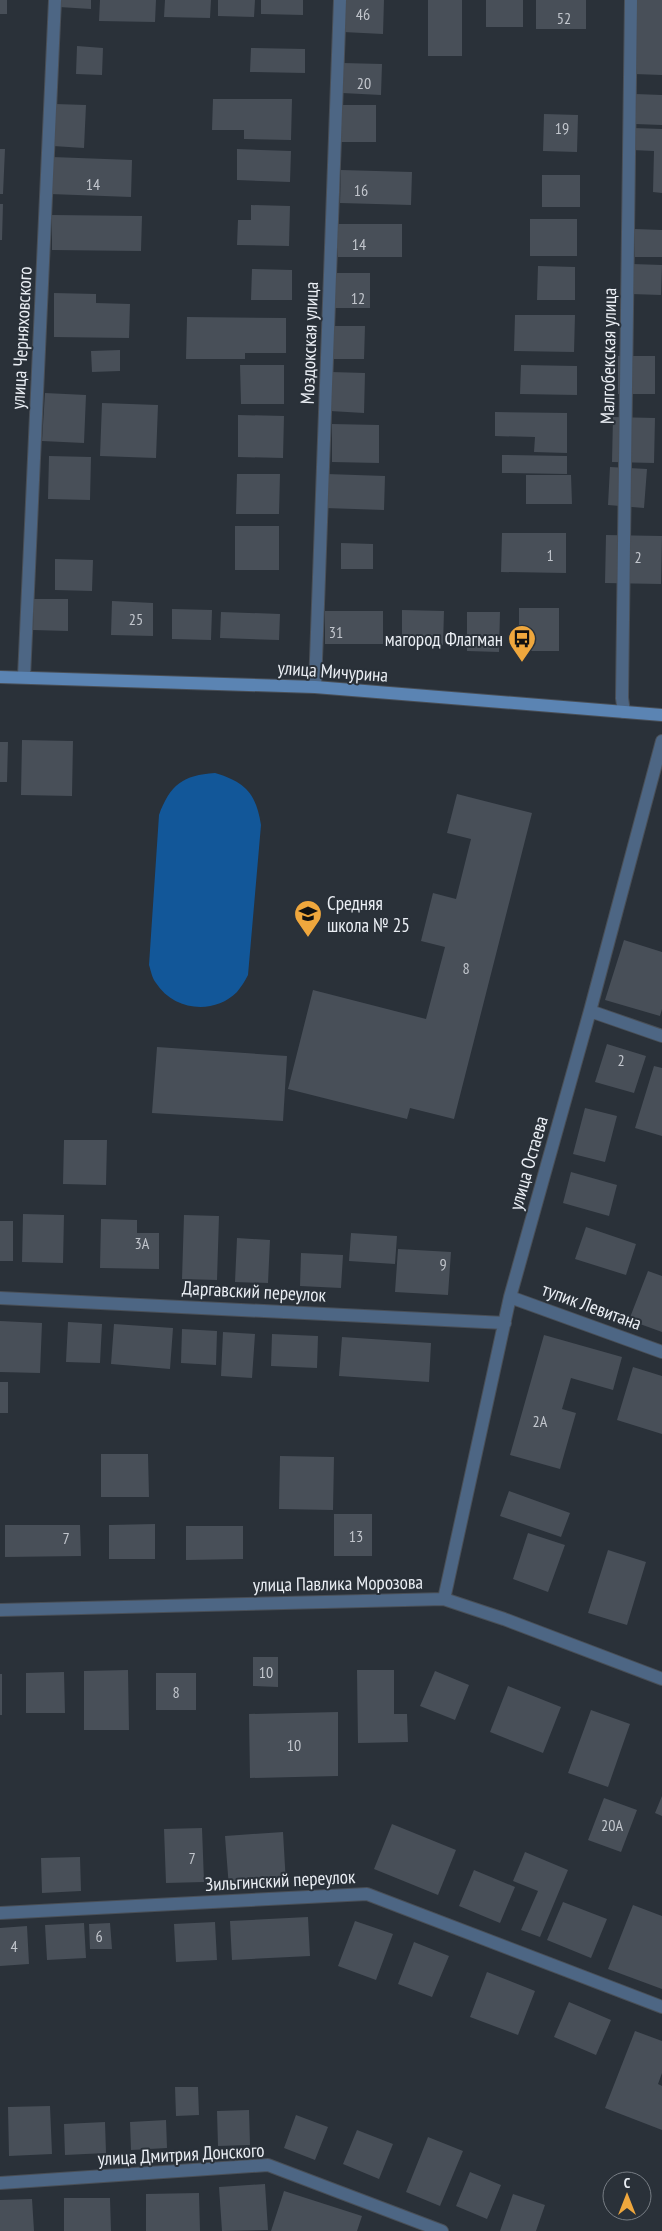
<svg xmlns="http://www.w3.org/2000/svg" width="662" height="2231" font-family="'PT Sans Narrow',sans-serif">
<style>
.pitch{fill:#125799}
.building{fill:#484f58}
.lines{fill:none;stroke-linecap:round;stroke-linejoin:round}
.street-casing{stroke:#494f57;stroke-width:14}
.secondary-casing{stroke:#494f57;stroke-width:14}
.street{stroke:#4d6684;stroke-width:12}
.secondary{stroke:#5b84b3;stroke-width:12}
.labels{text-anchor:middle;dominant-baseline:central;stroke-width:4;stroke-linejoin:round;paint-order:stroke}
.number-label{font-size:16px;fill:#c2c6cd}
.street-label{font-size:19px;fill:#eaeef4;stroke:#2a3139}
.poi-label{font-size:19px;fill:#eaeef4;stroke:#2a3139;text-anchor:end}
</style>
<rect width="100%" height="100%" fill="#2a3139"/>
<path class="pitch" d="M215,773C245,782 256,793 261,825L248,975C245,981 241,987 237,992C214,1015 174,1011 156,983C152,978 151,971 149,965L159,815C170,785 183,775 215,773Z"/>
<path class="building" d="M0,0H7V14H0Z
M60,0H91V9L59,7Z
M100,0H156L155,22L99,21Z
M165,0H211L210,18L164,17Z
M218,0H255L254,17L218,16Z
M261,0H303V15L261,14Z
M344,0H384L383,34L343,32Z
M428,0H462V56H428Z
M486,0H523V27H486Z
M536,0H586V29H536Z
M637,0H662V75L634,74Z
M77,46L103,48L102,75L76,74Z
M251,48L305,49V73L250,72Z
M343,63L382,64L381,95L342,93Z
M635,94L662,95V125L635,124Z
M213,99H292L291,140L244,139V130H212Z
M55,104L86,105L84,148L53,146Z
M341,105H376V142H340Z
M544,114L578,115L577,152L543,151Z
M633,128L662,129V193L653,192L654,151L632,150Z
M0,149H5L3,194H0Z
M237,149L291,151L290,182L237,180Z
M52,157L132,160L131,197L50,194Z
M341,170L412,172L411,205L340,203Z
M542,175H580V207H542Z
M0,204H3L2,240H0Z
M251,205L290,206L289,246L237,245L238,220H251Z
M52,215L142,216L141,251L52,250Z
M530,219H577V256H530Z
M338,224H402V257H338Z
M635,229L662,230V257H635Z
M632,264L662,265L661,295L631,294Z
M538,266L575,267V300H537Z
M252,269L292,270V300H251Z
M334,273H370V308H333Z
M54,293L96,294V303L130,304L129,338L54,337Z
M515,315H575L574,352L514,351Z
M187,317L286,318V353H245V359H186Z
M333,326H365L364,359H333Z
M120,350V371L92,372L91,351Z
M618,356H655V394H618Z
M240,365H284V404H241Z
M521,365L577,366V395L520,394Z
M331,372L365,373L364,413L330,411Z
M45,393L86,395L84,443L42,441Z
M102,403L158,405L156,458L100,456Z
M495,412L567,413V453L534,452L535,437L495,436Z
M238,415L284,416L283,458L238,457Z
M613,417L655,418L654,463L612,462Z
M332,424L379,425V463L332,462Z
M502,455L567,456V474L502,473Z
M49,456L91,457L90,500L48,499Z
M610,467L647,469L644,508L608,505Z
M237,474H280L279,514H236Z
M327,474L385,476L384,510L325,508Z
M526,475H571L572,504H526Z
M235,526H279V570H235Z
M502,533H566V573L501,572Z
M606,535L662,536L661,584L605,583Z
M341,543L373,544V569H341Z
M55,559L93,560L92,591L55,590Z
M34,599H68V631L33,630Z
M112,601L153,603V636L111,635Z
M519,608H559V651H519Z
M172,609L212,610L211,640L172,639Z
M402,610L444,611L443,645L402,644Z
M325,611H383V644H325Z
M221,612L280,614L279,640L220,638Z
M467,612H500L499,652L467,651Z
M22,740L73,741L72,796L21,795Z
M0,742H8L7,782H0Z
M457,794L532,813L454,1119L410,1108L407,1119L288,1089L313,990L426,1019L445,947L421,941L433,893L456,899L471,839L447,833Z
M624,940L662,952V1009L660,1016L605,1000Z
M607,1044L646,1056L634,1093L595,1082Z
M157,1047L287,1056L283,1121L152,1113Z
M654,1066L662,1068V1136L635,1128Z
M585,1108L617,1116L605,1162L573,1154Z
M64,1140H107L106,1185L63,1184Z
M571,1172L617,1185L609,1216L563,1203Z
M23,1214L64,1215L63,1263L22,1262Z
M184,1215L219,1216L217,1280L182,1279Z
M101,1219L137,1220V1233H159V1269L100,1268Z
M0,1221H13V1261H0Z
M586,1227L636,1244L626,1275L575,1259Z
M351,1233L397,1236L395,1264L349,1261Z
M237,1238L270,1240L268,1283L235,1282Z
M398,1249L451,1252L448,1295L395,1292Z
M301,1253L343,1255L341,1288L300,1286Z
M648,1271L662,1276V1332L629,1320Z
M0,1321L42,1323L40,1373L0,1372Z
M68,1322L102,1324L100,1363L66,1362Z
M114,1324L173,1328L170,1369L111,1364Z
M182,1329L217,1331L216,1365L181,1363Z
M223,1332L255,1334L252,1378L221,1376Z
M272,1334L318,1336L317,1368L271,1366Z
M544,1335L622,1357L613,1390L571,1378L562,1409L576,1413L560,1469L510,1455Z
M342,1337L431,1343L429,1382L339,1376Z
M633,1367L662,1376V1434L617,1420Z
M0,1382H8V1413H0Z
M101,1454H148L149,1497H101Z
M280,1456L334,1457L333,1510L279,1509Z
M509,1491L570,1513L561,1537L500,1516Z
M334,1514H372V1556H334Z
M155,1524V1559H109V1525Z
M5,1525H80L81,1556L5,1557Z
M186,1526H243V1559L186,1560Z
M528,1533L565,1545L548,1592L513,1579Z
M608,1550L646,1562L627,1625L588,1613Z
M253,1657H278V1687L253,1686Z
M128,1670L129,1730H84V1671Z
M357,1670H394V1714H407L408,1742L358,1743Z
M435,1671L469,1685L455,1720L420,1706Z
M64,1672L65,1713H26V1673Z
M156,1673H196V1710H156Z
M0,1674H2V1715H0Z
M508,1686L561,1707L543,1753L490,1732Z
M591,1710L630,1724L608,1787L568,1773Z
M338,1712V1776L250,1778L249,1714Z
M662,1796V1816L655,1813Z
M604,1798L637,1810L621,1852L588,1840Z
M392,1824L456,1850L438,1895L374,1869Z
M202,1828L204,1882L166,1883L164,1829Z
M283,1832L286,1884L229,1888L225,1836Z
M525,1852L568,1870L540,1937L521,1930L538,1891L513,1881Z
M80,1857L81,1891L42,1893L41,1858Z
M474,1870L515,1887L500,1923L459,1906Z
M563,1902L607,1919L591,1958L547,1940Z
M633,1905L662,1916V1989L608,1969Z
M308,1917L310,1956L232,1960L230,1921Z
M355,1921L393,1934L376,1980L338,1966Z
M215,1922L217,1960L176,1962L174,1924Z
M84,1923L86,1958L47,1960L45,1925Z
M110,1923L112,1949H90L89,1924Z
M27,1926L29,1964L0,1966V1928Z
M414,1942L449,1956L432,1997L398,1984Z
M487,1972L535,1991L518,2035L470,2017Z
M569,2002L611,2020L596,2055L554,2037Z
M635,2031L662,2041V2073L658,2084L662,2086V2130L605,2108Z
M175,2087H198L199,2115L176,2116Z
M50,2106L52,2154L9,2156L8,2107Z
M249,2110L250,2145L218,2146L217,2111Z
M296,2115L328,2127L315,2160L284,2148Z
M166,2120L167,2148L131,2150L130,2122Z
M105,2122L106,2153L65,2155L64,2124Z
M357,2130L393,2144L379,2179L343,2164Z
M428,2137L463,2151L440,2206L406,2192Z
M470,2172L501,2185L487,2219L456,2206Z
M265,2184L268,2230L222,2231L219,2187Z
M284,2191L362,2216L357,2231H271Z
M199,2193L200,2231H146V2194Z
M513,2194L545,2205L536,2231H500Z
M64,2198H110L111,2231H64Z
M32,2199L34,2231H0V2200Z"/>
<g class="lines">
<defs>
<path id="street" d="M24,677L55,0
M315,687L340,0
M624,712L622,698L631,0
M590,1011L662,1036
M510,1297L662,1352
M0,1298L505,1323
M444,1599L510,1297L590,1011L662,741
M0,1610L444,1599L504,1619L662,1679
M0,1913L367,1894L662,2007
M0,2183L268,2165L442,2231"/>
<path id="secondary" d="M0,677L315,687L662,715"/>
</defs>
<use href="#street" class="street-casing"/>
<use href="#secondary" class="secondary-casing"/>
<use href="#street" class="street"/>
<use href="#secondary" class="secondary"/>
</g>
<defs>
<symbol id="bus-pin" viewBox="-11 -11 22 30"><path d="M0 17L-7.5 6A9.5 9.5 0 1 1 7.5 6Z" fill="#efa73d" stroke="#2a3139"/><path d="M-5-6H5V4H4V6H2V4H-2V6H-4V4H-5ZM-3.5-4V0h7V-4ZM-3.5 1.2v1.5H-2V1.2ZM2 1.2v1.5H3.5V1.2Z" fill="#111"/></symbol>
<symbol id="school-pin" viewBox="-11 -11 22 30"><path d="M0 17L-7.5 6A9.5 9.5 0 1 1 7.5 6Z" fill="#efa73d" stroke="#2a3139"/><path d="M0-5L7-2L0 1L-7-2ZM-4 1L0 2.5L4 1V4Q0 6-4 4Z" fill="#111"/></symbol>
</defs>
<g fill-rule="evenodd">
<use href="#bus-pin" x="506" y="623" width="32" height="43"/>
<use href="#school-pin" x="292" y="898" width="32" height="43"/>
</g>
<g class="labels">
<g class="number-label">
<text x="363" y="14">46</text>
<text x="564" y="18">52</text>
<text x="364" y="83">20</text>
<text x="562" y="128">19</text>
<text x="93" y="184">14</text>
<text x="361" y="190">16</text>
<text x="359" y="244">14</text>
<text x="358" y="298">12</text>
<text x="550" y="555">1</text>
<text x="638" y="557">2</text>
<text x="136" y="619">25</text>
<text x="336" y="632">31</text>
<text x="466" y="968">8</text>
<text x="621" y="1060">2</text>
<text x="142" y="1243">3А</text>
<text x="443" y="1264">9</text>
<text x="540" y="1421">2А</text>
<text x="356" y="1536">13</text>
<text x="66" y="1538">7</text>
<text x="266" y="1672">10</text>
<text x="176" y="1692">8</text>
<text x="294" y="1745">10</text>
<text x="612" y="1825">20А</text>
<text x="192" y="1858">7</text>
<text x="99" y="1936">6</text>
<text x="14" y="1946">4</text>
</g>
<g class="street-label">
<text transform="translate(21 338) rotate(-87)">улица Черняховского</text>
<text transform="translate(309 343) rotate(-88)">Моздокская улица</text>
<text transform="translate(608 356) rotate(-89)">Малгобекская улица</text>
<text transform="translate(333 671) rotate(4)">улица Мичурина</text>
<text transform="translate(528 1163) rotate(-74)">улица Остаева</text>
<text transform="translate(254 1291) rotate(3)">Даргавский переулок</text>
<text transform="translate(592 1306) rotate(20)">тупик Левитана</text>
<text transform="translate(338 1583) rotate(-1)">улица Павлика Морозова</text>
<text transform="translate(280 1880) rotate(-3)">Зильгинский переулок</text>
<text transform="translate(181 2154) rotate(-3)">улица Дмитрия Донского</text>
</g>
<g class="poi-label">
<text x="503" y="639">магород Флагман</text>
<text x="327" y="903" text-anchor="start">Средняя<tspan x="327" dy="22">школа № 25</tspan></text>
</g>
</g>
<g transform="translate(627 2196)"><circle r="24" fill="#2a3139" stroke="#777d84"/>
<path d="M0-4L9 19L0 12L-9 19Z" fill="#efa73d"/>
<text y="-8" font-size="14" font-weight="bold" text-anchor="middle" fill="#eaeef4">С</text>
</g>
</svg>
